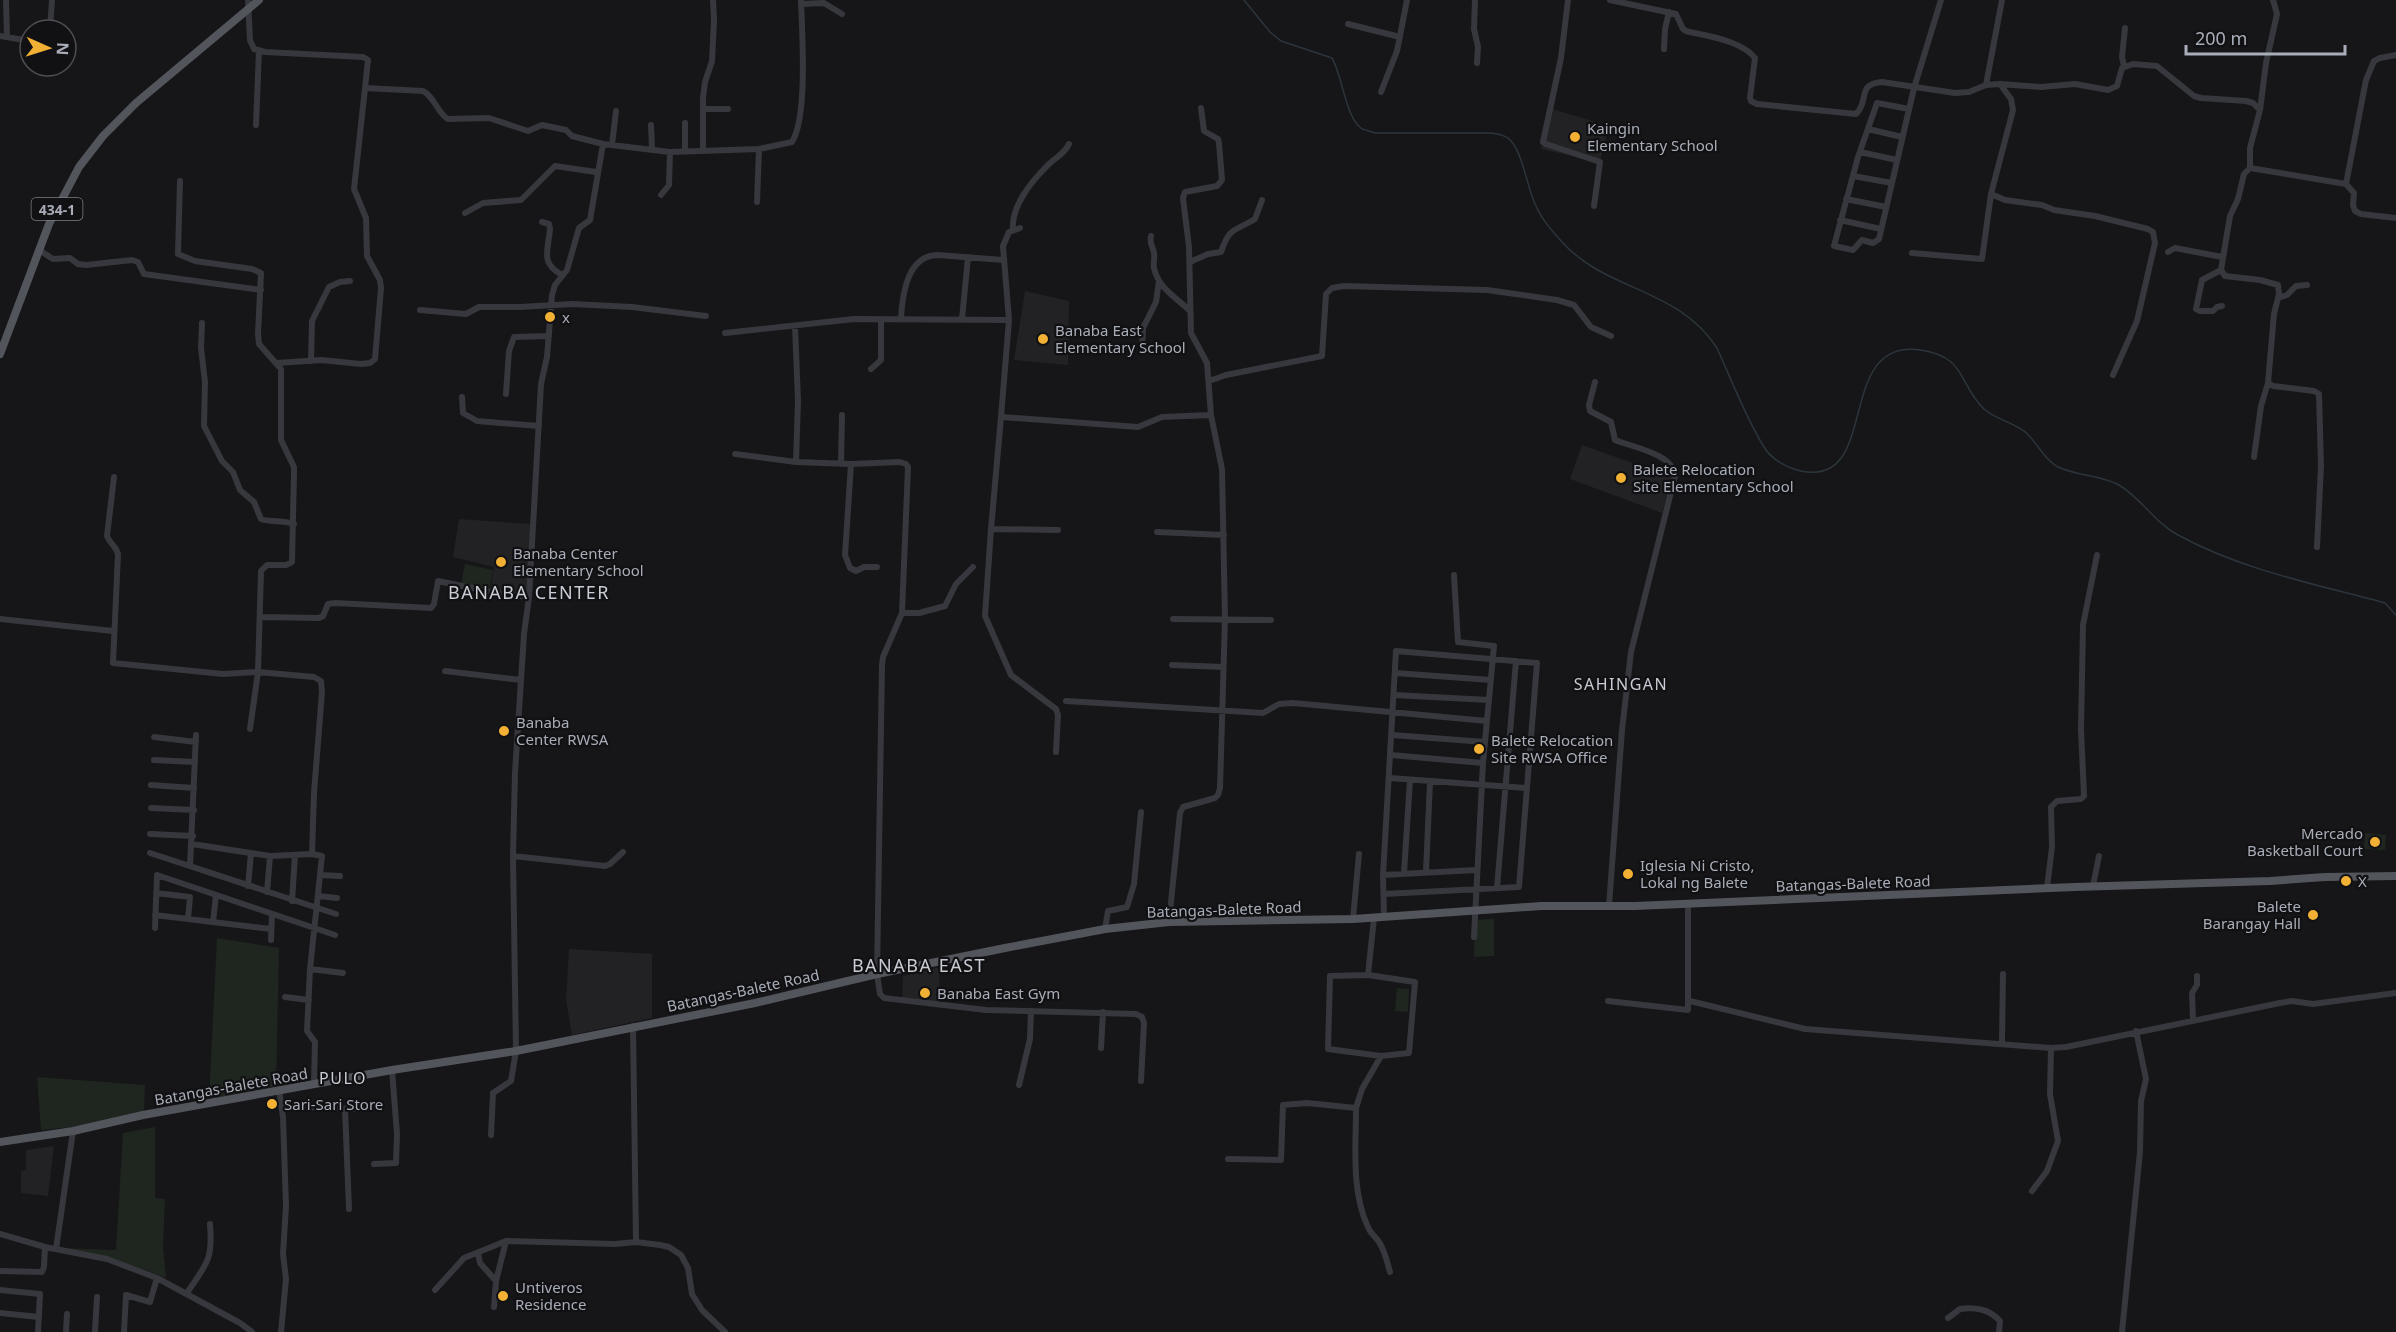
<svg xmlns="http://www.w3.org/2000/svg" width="2396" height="1332" font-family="'Noto Sans',sans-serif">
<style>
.built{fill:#222225}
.green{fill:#1e261f}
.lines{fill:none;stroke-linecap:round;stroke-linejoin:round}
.stream{stroke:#2c353c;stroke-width:1.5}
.minor{stroke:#37383d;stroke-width:6}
.major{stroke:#53555c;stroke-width:8}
.poi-dot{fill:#f2b134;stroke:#111113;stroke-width:2}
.labels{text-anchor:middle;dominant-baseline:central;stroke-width:4.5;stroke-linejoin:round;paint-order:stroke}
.shield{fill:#111113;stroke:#7b7e86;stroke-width:1.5}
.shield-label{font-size:14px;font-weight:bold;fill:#a8adb8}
.poi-label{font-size:15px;fill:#a8adb8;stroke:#111113;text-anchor:start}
.street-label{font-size:15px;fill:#a8adb8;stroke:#111113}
.neighbourhood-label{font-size:16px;letter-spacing:1.5px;fill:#c9ccd4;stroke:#111113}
.quarter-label{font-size:18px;letter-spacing:1.5px;fill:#c9ccd4;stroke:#111113}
</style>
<rect width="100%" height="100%" fill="#161618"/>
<path class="built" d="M1549,108L1609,126L1600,162L1541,149Z
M1025,291L1069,301L1068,365L1014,360Z
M1582,445L1672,477L1662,513L1570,479Z
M459,519L531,524L526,596L490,591L494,567L453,557Z
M569,949L652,954V1018L572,1035L566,1000Z
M939,967L940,1003L902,998L903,976Z
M54,1146L48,1196L21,1193V1171L26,1170V1150Z"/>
<path class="green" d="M465,564L493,570L489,590L461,584Z
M2365,833L2386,835L2385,850L2364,849Z
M1494,919V956L1474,957L1475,920Z
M217,938L279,948L276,1086L209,1099Z
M1397,988L1409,989L1408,1012L1395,1011Z
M37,1077L145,1085L144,1111L71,1127L41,1130Z
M155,1127V1198L165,1199L163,1247L166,1278C131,1263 96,1255 59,1248L116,1250L123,1133Z"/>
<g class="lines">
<path class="stream" d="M1244,0L1270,32L1281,41L1332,58C1342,75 1346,118 1361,128C1365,131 1371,131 1375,133H1486C1494,133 1502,134 1508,138C1523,150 1527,189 1536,206C1542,220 1553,232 1563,243C1608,292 1677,287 1717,348C1732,381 1745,416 1764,447C1771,459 1787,468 1801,471C1882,488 1833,337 1921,350C1967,357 1958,384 1984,409C1995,419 2012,422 2024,431C2037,441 2043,459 2058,467C2077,476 2100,475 2119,485C2141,498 2155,523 2178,535C2242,570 2315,584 2385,603L2396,615"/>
<path class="minor" d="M6,0L7,36
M248,0L250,40L254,49L265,52L363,57L368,60L365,88L423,91C435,97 437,113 448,119L489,118L528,131L542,125L566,130L572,136L603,144L590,220L579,228L567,270L555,285L552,295L547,357L541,384L529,597L524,634L515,773L513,856L516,1051L511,1081L493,1093L491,1135
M1475,0L1474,29L1478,47L1477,63
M1568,0L1561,58L1543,142L1546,144L1600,162L1594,206
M1610,0L1676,14L1683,29L1686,31C1706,36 1741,40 1755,58L1750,98L1751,101L1757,104L1856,114C1870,101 1856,84 1882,82L1955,93L1969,92L1986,85L2000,84L2041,87L2075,84L2108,90L2117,86L2122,68L2133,64L2157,66L2194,96L2201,98L2246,101L2253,103L2260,110
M2273,0L2277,14L2266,63L2260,110L2250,148V168L2346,184L2354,193L2353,205L2355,211L2361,214L2396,218
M801,4L824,3L842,14
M1348,24L1400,37
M50,30L52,0
M0,36L30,41
M1664,49L1665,29L1669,12
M2124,66L2122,57L2125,28
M1986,85L2002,0
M1381,92L1397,51L1407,0
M703,109H728
M1909,109L1877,103L1858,157L1834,246L1853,250L1862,240L1873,243L1879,239L1914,88L1941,0
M256,125L259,50
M651,125L652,149
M1868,129L1902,137
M603,144L670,152L759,149L792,142C808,116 802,32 801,0
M612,145L616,111
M703,149V98L705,82L712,61L714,20L713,0
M685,151V123
M1860,152L1897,160
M2250,168L2244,174L2238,199L2230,216L2221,270L2225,276L2260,280L2278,285L2279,294L2274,314L2268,383L2273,386L2314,391L2319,394L2321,466L2317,547
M1853,176L1892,183
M180,181L178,254L195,261L252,269L261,273L258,334L259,344L281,369V440L294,467V472L292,562L286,565H267L261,571L258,672L250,729
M2346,184L2366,80L2374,61L2380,58L2396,55
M1991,194L2005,200L2042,205L2054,210L2095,216L2148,229L2153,232L2155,243L2137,321L2113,375
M661,195L669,185L670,152
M1846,199L1886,207
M757,202L759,149
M465,213L483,203L521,200L555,166L596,172
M1840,220L1881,229
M542,222L549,224L550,229C548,251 540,263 562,275
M1013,229C1011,207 1031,182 1046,167C1054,158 1064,155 1069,144
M1151,236C1149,244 1153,246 1154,253C1155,258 1153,263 1154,268C1158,288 1177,298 1190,311
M39,250L53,259L70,258L78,264L86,265L132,260L138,262L144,274L261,290
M2168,252L2175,248L2222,257
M1912,253L1982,259L1991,194L2013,110L2011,99L2000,84
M1190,262L1208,254L1221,252C1230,226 1234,232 1255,219L1262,200
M2221,270L2202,280L2196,309L2200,311H2213L2217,307L2222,306
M2278,298L2287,295L2296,286L2307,285
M420,310L466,314L479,307H520L572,304L632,307L706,316
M962,319L968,257
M901,320C902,296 907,255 938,255L1003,260
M202,323L201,348L205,382L204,426L222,461L233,472L240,490L254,502L261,519C266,522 282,520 294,524
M795,326L798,400L796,462L851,464L900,462L906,464L908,467L902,613L883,657L882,665L877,974L880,994L884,998L986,1010L1136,1014L1142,1017L1144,1023L1141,1081
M725,333L854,319L1009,320
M1142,349L1143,328L1156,302L1159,281
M311,361L312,321L329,287L340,282L350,281
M277,363L321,360L361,364L370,363L375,359L381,288L380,280L367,256L366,218L354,189L365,88
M871,369L881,360V320
M1209,381L1226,375L1322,356L1326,294L1332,288L1344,286L1487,290L1557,300L1574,305L1591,327L1611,336
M1595,382L1589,405L1590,411L1611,422L1615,440C1632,447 1674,454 1675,476L1631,652L1622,730L1609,906
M506,394L509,351L514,337L549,336
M462,397L463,413L477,421L539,426
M1001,417L1009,320L1003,246L1009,232L1020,228
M735,454L796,462
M2254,457L2261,406L2268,383
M841,464L842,415
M851,464L845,555L850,568L856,571L864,567H877
M114,477L107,536C110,544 116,546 118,554L113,663L223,674L258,672L314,677L321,681L322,692L314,793L312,854
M991,529L985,616L1011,675L1056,709L1058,715L1056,752
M1058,530L991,529L1001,417L1138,427L1162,417L1211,415
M1157,532L1224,535
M1454,575L1458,642L1494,646L1483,763L1474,937
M902,613H919L945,606L956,584L973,567
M260,617L319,618L323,616L328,604L335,603L431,608L434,604L438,581L496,593L529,597
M0,619L113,631
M1173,619L1271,620
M1172,665L1223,667
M445,671L521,680
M1395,673L1491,680
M1394,695L1489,700
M1066,701L1263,713L1279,704L1293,703L1487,721
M1392,735L1485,742
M154,737L196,742
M1391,755L1483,763
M154,760L195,762
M1390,778L1526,788
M151,785L194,788
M151,808L194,810
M150,834L193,836
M192,844L270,856L312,854L322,856L310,969L307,1031L315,1042L314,1084
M150,853L336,914
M513,856L605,866L610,864L623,852
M190,866L196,735
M1426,872L1430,782
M1404,873L1410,780
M320,875L340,876
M1383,875L1476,870
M248,886L251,853
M2093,886L2099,856
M1497,888L1516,661
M2047,888L2052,847L2051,807L2057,801L2081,799L2084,796L2081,729L2083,625L2097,555
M267,892L270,856
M156,893L190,897L188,919
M318,896L337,898
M292,901L295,855
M155,915L271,929
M1384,917L1383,875L1396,651L1537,663L1519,887L1384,894
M1353,919L1359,854
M213,922L216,895
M1169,922L1180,813L1183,807L1215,798L1218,795L1220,788L1225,619L1222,469L1211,415L1207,363L1191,333L1189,247L1183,198L1185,192L1217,186L1222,180L1219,143L1218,139L1204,131L1201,108
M155,928L157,875L335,935
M1105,929L1108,911L1127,907L1134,884L1141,812
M271,940L272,914
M310,969L343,973
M1368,975L1415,982L1409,1053L1381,1056L1328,1049L1330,976Z
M1368,975L1374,918
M285,997L309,1000
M1608,1001L1688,1010V903
M1690,1001L1805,1029L2051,1048L2066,1047L2280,1003L2292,1001L2313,1004L2396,993
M2193,1019L2192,993L2197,985V976
M633,1026L636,1242
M2002,1042L2003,974
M1101,1048L1103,1012
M1019,1085L1030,1039L1031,1011
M279,1090L283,1117L286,1206L283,1254L286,1279L281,1332
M281,1106L359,1109
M1356,1108C1356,1147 1351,1191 1368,1227C1370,1233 1376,1237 1379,1242C1385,1251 1387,1262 1390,1272
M345,1109L349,1209
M1228,1159L1281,1160L1283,1105L1307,1103L1356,1108L1362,1089L1381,1056
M374,1164L396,1163L397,1134L392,1070
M2032,1191L2047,1171L2058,1141L2050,1094L2051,1048
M0,1234L45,1247L107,1259L157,1278L240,1323L252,1332
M56,1249L73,1131
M478,1253L480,1263L496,1281
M0,1271L42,1272L44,1267L45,1247
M0,1290L40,1294L38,1332
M435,1290L464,1258L506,1241L615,1244L636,1242L660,1245L669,1247L681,1255L688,1268L692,1294L702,1310L725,1332
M187,1293C207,1263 213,1260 210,1224
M494,1307L496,1281L506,1241
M0,1313L39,1317
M1948,1318L1960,1309C1976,1307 1989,1309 2000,1321L1999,1332
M66,1332L67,1314
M95,1332L97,1297
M124,1332L126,1295L150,1302L157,1278
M2122,1332L2140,1152L2141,1101L2146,1079L2136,1031"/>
<path class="major" d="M0,354L49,224L79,167L103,136L136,103L259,0
M0,1142L73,1131L143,1115L392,1070L516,1051L755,1003L877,974L1005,948L1105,929L1169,922L1353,919L1541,906H1635L2075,887L2270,881L2325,877L2396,876"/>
</g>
<g class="poi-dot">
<circle cx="1575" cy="137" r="6"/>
<circle cx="550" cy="317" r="6"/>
<circle cx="1043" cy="339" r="6"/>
<circle cx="1621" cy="478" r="6"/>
<circle cx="501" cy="562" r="6"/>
<circle cx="504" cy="731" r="6"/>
<circle cx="1479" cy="749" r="6"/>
<circle cx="2375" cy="842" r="6"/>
<circle cx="1628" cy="874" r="6"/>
<circle cx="2346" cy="881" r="6"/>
<circle cx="2313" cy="915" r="6"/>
<circle cx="925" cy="993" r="6"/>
<circle cx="272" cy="1104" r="6"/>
<circle cx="503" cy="1296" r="6"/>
</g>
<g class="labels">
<rect class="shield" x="31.5" y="198" width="51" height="22" rx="4.5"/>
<g class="shield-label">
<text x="57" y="209">434-1</text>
</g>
<g class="poi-label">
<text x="1587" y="128">Kaingin<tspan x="1587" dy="17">Elementary School</tspan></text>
<text x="562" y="317">x</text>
<text x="1055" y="330">Banaba East<tspan x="1055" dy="17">Elementary School</tspan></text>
<text x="1633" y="469">Balete Relocation<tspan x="1633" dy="17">Site Elementary School</tspan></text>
<text x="513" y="553">Banaba Center<tspan x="513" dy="17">Elementary School</tspan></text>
<text x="516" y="722">Banaba<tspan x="516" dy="17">Center RWSA</tspan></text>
<text x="1491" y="740">Balete Relocation<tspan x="1491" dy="17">Site RWSA Office</tspan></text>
<text x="2363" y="833" text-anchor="end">Mercado<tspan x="2363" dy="17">Basketball Court</tspan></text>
<text x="1640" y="865">Iglesia Ni Cristo,<tspan x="1640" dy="17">Lokal ng Balete</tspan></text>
<text x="2358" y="881">X</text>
<text x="2301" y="906" text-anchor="end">Balete<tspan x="2301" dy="17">Barangay Hall</tspan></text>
<text x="937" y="993">Banaba East Gym</text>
<text x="284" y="1104">Sari-Sari Store</text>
<text x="515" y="1287">Untiveros<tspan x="515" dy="17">Residence</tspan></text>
</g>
<g class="street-label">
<text transform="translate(1853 883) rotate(-2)">Batangas-Balete Road</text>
<text transform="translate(1224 909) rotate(-2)">Batangas-Balete Road</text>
<text transform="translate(743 990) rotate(-12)">Batangas-Balete Road</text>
<text transform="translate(231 1086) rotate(-10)">Batangas-Balete Road</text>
</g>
<g class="neighbourhood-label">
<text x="1621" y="684">SAHINGAN</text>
<text x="343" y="1078">PULO</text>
</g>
<g class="quarter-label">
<text x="529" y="592">BANABA CENTER</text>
<text x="919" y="965">BANABA EAST</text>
</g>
</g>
<g transform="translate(48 48) rotate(93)"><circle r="28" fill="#111113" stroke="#4d4f55" stroke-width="1.5"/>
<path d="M0-4.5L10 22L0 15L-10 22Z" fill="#f2b134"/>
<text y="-9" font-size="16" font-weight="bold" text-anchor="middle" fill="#a8adb8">N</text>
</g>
<path d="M2186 45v9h159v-9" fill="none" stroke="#a8adb8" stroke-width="3"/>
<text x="2195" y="45" font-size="18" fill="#a8adb8" stroke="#111113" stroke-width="4.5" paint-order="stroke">200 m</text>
</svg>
